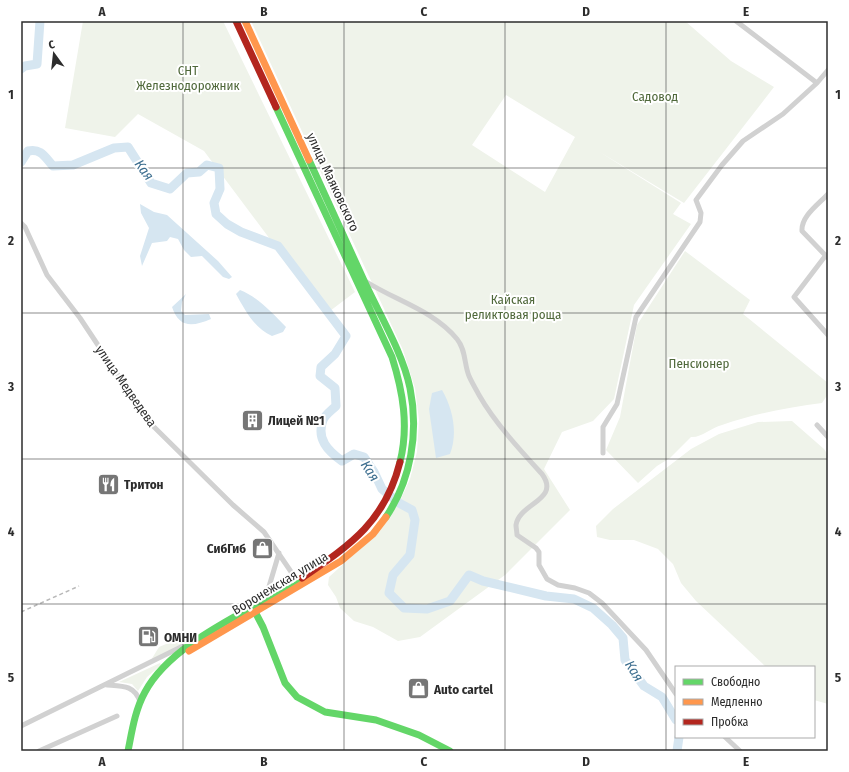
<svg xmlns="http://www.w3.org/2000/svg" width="849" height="772" font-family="'Fira Sans Condensed',sans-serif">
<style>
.green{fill:#eff3ea;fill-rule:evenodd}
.water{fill:#d6e6f1}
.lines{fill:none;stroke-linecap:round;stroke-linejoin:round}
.river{stroke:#d6e6f1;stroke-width:9}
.street{stroke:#d1d1d1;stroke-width:5}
.fast{stroke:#63d668;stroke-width:7}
.slow{stroke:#ff974d;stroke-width:7}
.jam{stroke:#b3261e;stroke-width:7}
.rail{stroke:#b8b8b8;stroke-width:1.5;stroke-dasharray:4 3;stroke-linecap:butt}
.grid{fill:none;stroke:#2c2c2c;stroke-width:1;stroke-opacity:0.55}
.labels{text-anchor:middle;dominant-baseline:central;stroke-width:4;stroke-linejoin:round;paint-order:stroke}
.park-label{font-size:13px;fill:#4f683a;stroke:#fff}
.street-label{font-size:13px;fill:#2c2c2c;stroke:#fff}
.poi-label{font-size:13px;font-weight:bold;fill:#2c2c2c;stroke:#fff;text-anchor:start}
.water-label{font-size:14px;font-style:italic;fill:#3b6d8e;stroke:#fff}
.neatline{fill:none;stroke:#2c2c2c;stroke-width:1.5}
.grid-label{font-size:13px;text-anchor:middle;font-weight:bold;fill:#2c2c2c}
</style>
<rect width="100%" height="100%" fill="#fff"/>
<path class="green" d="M83,21H223L355,292L326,314L204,151L138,114L115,137L65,128Z
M251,21H685L731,61L774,87L684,203L598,151L681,203L673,214L691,224L634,305L614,399L593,421L562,432L544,469L570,510L505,575L420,637L398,641L373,627L354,621L340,608L336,597L328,585L329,577L380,531L399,503L410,479L417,452L419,420L415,388L403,350ZM506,95L575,137L545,192L472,145Z
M685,251L750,300L743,314L828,383V394L822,403C789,407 754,414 722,425C711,428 701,438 691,437L670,458L657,466L638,483L606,450L620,417L637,325Z
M792,421L824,449L828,455V704L814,700V667H766L696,601L681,583L673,564L658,549L634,540H610L597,537L596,526L613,509L691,449L719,434L758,422Z
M185,636L190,639L187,642L151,660L159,647Z
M160,663L161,665L147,677L138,691L132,684L119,682Z"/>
<path class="water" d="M140,204L154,212L167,215L218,261L232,277L229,279L223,277L202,256L191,257L184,250L178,239L170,237L167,241L152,243L142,266L140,256L149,228L141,213Z
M240,290C258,297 273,314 286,327L283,332L272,336C254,328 245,310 236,294Z
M186,294L182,302L181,311L185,315L209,314L211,319C192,327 179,328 172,307Z
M442,390C453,409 458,433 450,454L436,458L429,409L432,393Z"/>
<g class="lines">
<path class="river" d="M21,69L25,66L37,64L40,21
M21,162L28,151C41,148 45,157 53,166L73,165L114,148L128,147L151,183L170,189L187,173L199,172L207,165L219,168L220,189L214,203L216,214L227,224L241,232L278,246L346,336L335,354L321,367L320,376L335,388L336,406C332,410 325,415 323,420C316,439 328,451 342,461L354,454L364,457L374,472L382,489L399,503L412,510L415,520L410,555L393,575L389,593L404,608L427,609L450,601L469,575L483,581L546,596L574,599L593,608L612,625L623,638L625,660L644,686L662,697L676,720
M677,751L679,737"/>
<path class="street" d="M736,21L817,83
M21,223L25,227L47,275L80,318L149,422L233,505L264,532L298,582
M826,255L794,297L828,335
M827,257L802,231C801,216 819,204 828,194
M365,281C396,301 433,310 457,339C466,350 464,364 469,376C472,383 476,389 479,395C495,423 520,450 542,474C561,500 519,503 516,525C516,528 517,532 517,535L536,548L539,552V565L547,579L558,585L575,588L589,593L602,603L646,650L676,694
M817,425L828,437
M603,453V427L617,404L636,317L700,222L701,213L696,200L722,165L743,141L783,114L817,83L828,70
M265,600L279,553
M107,685C122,686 135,685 140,702
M21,726L183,646
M725,737L740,751
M39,751L117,716"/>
<path class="fast" d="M276,107L392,357C403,392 409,426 400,462
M309,160C328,202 347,243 366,285C381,317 403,354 410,388C419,432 411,480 386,517
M253,608L263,627L285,683L297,697L325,712L376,720L419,735L450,751
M128,751C132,731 135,710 145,692C173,640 254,610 302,578"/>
<path class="slow" d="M245,21L309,160
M189,651L341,561L373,534L386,517"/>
<path class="jam" d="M236,21L276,107
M302,578C350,545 385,522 400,462"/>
<path class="rail" d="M21,612L79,586"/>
</g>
<path class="grid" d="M183,21V751M344,21V751M505,21V751M666,21V751M21,168H828M21,313H828M21,459H828M21,604H828"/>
<defs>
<symbol id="building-square" viewBox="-11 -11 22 22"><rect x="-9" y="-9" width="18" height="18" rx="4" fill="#767676" stroke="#fff"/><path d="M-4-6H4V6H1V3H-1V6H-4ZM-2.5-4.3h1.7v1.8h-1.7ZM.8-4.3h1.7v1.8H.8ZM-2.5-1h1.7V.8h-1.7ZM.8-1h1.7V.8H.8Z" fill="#fff"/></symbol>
<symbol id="restaurant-square" viewBox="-11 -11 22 22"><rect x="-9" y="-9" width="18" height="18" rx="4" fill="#767676" stroke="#fff"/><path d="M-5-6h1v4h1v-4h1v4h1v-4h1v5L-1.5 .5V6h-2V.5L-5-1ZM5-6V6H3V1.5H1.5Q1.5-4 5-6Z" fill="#fff"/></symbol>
<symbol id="shop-square" viewBox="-11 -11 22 22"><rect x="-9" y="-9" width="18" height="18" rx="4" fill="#767676" stroke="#fff"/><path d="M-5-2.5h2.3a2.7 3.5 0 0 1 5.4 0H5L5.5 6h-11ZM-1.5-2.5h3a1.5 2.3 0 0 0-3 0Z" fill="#fff"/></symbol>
<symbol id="fuel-square" viewBox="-11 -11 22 22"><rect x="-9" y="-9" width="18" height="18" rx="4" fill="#767676" stroke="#fff"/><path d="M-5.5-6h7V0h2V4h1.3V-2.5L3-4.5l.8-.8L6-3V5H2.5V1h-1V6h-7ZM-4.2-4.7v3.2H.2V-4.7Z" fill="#fff"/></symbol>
</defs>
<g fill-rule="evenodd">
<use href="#building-square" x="240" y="408" width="25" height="25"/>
<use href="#restaurant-square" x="96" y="472" width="25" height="25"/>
<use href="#shop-square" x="250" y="536" width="25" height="25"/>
<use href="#fuel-square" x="136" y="624" width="25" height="25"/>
<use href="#shop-square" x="406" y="676" width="25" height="25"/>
</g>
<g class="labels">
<g class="park-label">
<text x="188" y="70">СНТ<tspan x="188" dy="15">Железнодорожник</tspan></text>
<text x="655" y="96">Садовод</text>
<text x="513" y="299">Кайская<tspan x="513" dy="15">реликтовая роща</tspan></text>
<text x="699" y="363">Пенсионер</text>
</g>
<g class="street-label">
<text transform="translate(333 182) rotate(65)">улица Маяковского</text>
<text transform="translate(126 386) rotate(55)">улица Медведева</text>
<text transform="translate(280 583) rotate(-31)">Воронежская улица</text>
</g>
<g class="poi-label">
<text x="268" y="420">Лицей №1</text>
<text x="124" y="484">Тритон</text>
<text x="246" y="548" text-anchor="end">СибГиб</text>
<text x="164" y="637">ОМНИ</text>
<text x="434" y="689">Auto cartel</text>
</g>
<g class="water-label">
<text transform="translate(144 170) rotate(54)">Кая</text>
<text transform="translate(370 471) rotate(57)">Кая</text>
<text transform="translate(634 671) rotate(58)">Кая</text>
</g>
</g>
<rect width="849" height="772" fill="none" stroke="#ffffff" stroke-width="44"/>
<rect x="675" y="666" width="140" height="72" fill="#ffffff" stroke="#ababab"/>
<rect x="683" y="679" width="20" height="6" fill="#63d668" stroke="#ababab"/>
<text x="711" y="686" font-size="12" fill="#2c2c2c">Свободно</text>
<rect x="683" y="699" width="20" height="6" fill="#ff974d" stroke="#ababab"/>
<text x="711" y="706" font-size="12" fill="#2c2c2c">Медленно</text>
<rect x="683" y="719" width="20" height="6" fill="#b3261e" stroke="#ababab"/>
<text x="711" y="726" font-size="12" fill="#2c2c2c">Пробка</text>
<g transform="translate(54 54) rotate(345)" stroke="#ffffff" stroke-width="3" paint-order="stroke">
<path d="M0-3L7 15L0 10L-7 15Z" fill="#2c2c2c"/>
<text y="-6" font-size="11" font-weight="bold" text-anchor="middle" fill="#2c2c2c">С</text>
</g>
<rect x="22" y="22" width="805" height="728" class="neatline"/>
<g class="grid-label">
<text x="102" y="16">A</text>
<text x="264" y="16">B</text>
<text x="424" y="16">C</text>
<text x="586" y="16">D</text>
<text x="746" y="16">E</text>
<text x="11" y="99">1</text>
<text x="838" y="99">1</text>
<text x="11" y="245">2</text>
<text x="838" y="245">2</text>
<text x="11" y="391">3</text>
<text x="838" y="391">3</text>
<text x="11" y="536">4</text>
<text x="838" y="536">4</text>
<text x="11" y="682">5</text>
<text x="838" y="682">5</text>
<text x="102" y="766">A</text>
<text x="264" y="766">B</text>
<text x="424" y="766">C</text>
<text x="586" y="766">D</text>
<text x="746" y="766">E</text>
</g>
</svg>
